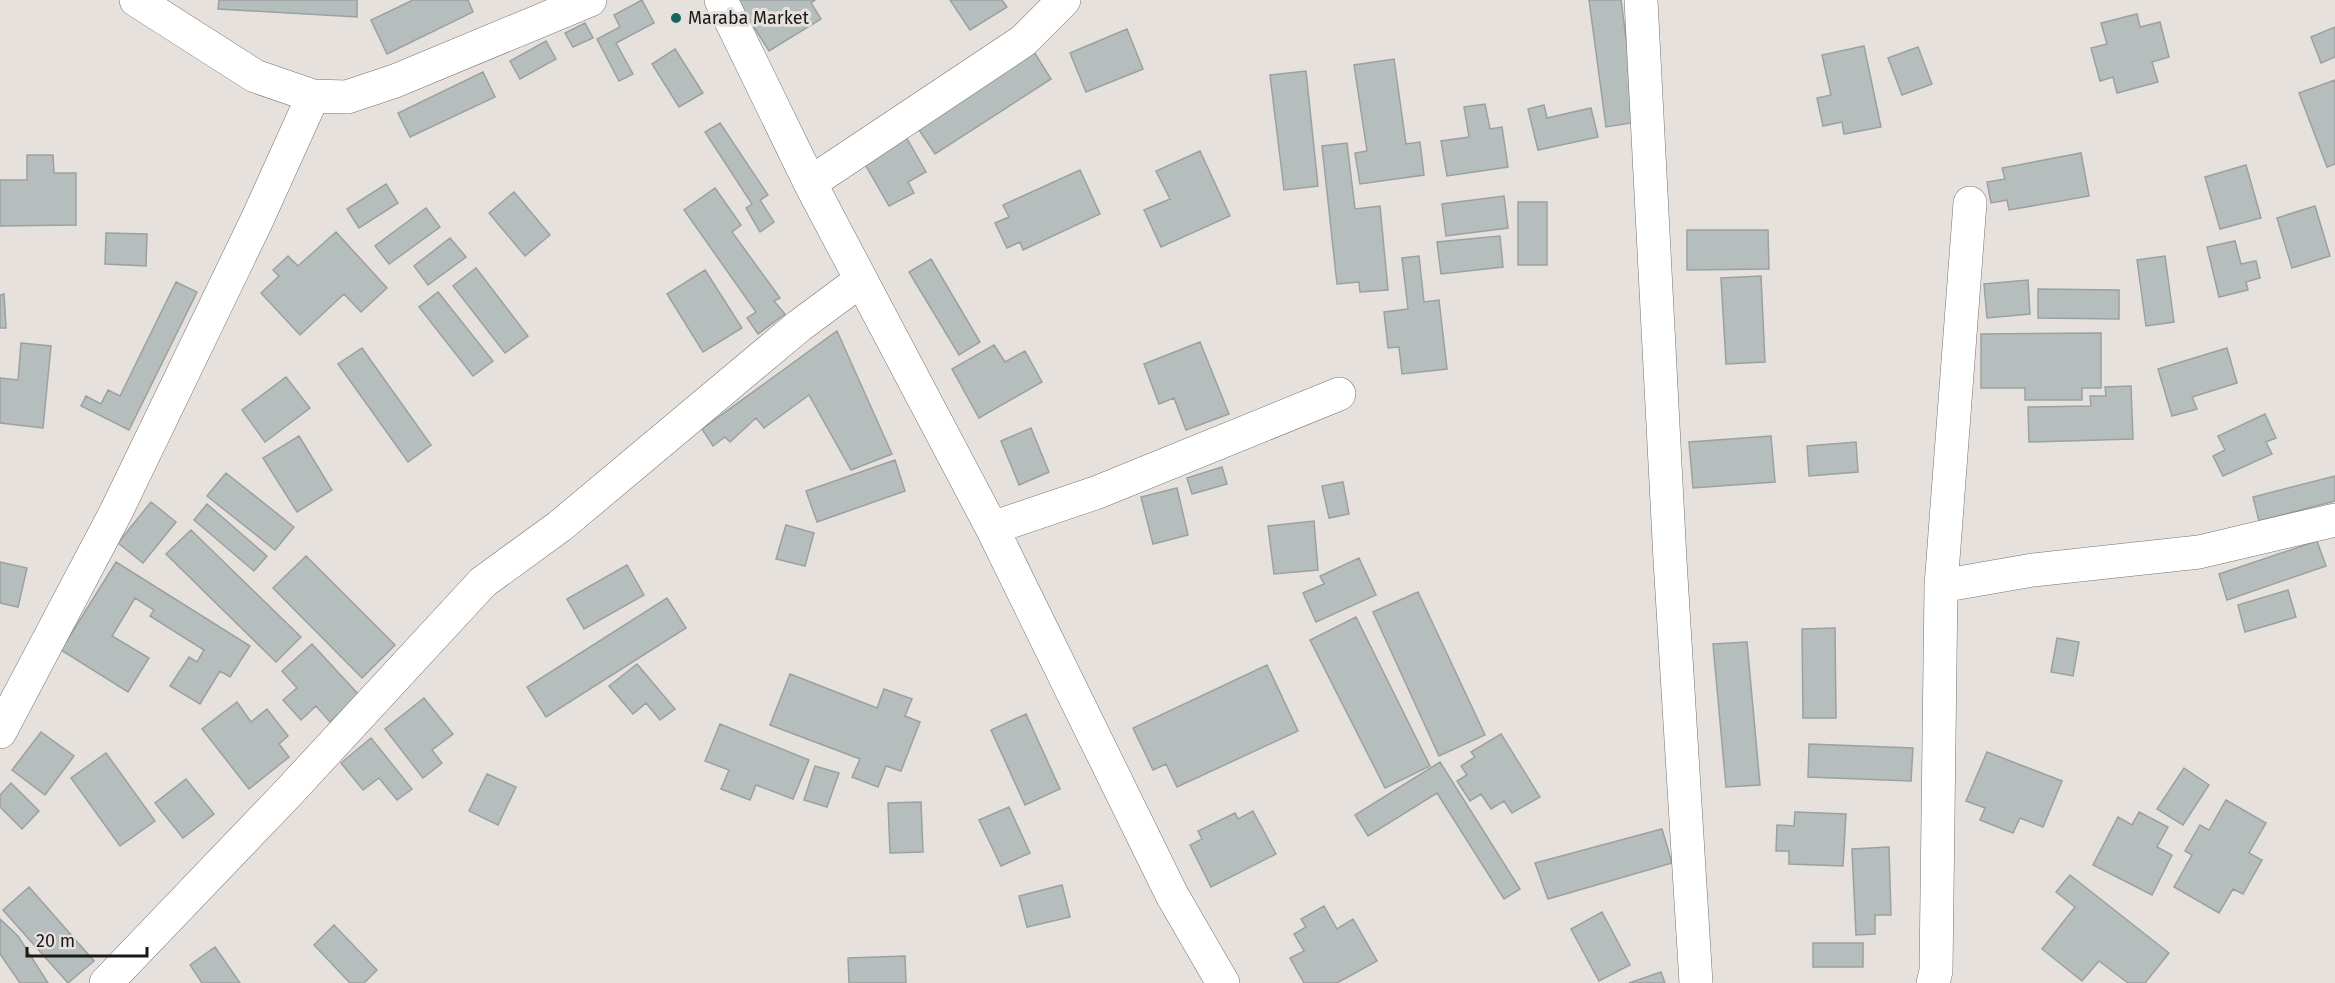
<svg xmlns="http://www.w3.org/2000/svg" width="2335" height="983" font-family="'Fira Sans',sans-serif">
<style>
.building{fill:#b6bebd;stroke:#9aa1a0;stroke-width:1.5}
.lines{fill:none;stroke-linecap:round;stroke-linejoin:round}
.minor-casing{stroke:#77736f;stroke-width:34}
.minor{stroke:#fff;stroke-width:33}
.poi-dot{fill:#17645e;stroke:#e6e1dd;stroke-width:2}
.labels{text-anchor:middle;dominant-baseline:central;stroke-width:6;stroke-linejoin:round;paint-order:stroke}
.poi-label{font-size:18px;fill:#1a1917;stroke:#e6e1dd;text-anchor:start}
</style>
<rect width="100%" height="100%" fill="#e6e1dd"/>
<path class="building" d="M219,0H357V17L218,9Z
M413,0H468L473,12L387,54L371,20Z
M642,0L654,23L616,43L633,74L619,81L597,39L620,27L614,15Z
M737,0H815L811,3L821,19L769,51Z
M950,0H1002L1007,7L970,30Z
M1589,0H1621L1637,122L1606,127Z
M2137,14L2140,27L2160,22L2169,57L2152,62L2158,82L2117,93L2113,77L2100,81L2091,48L2107,44L2101,23Z
M585,23L593,38L573,47L565,33Z
M2335,27V57L2321,63L2311,37Z
M1127,29L1143,69L1086,92L1070,53Z
M546,41L556,59L520,79L510,61Z
M1864,46L1881,127L1844,134L1842,122L1823,126L1817,98L1831,95L1822,55Z
M1918,47L1932,84L1902,95L1888,58Z
M675,49L703,93L679,107L652,64Z
M1034,52L1051,79L935,154L917,127Z
M1394,59L1406,144L1420,142L1424,175L1360,184L1355,153L1367,151L1354,65Z
M1306,71L1318,186L1284,190L1270,75Z
M483,72L495,97L410,137L398,113Z
M2335,80V164L2327,167L2299,93Z
M1485,104L1490,129L1502,127L1508,167L1447,176L1441,141L1469,137L1464,107Z
M1544,105L1547,118L1591,108L1598,137L1538,150L1528,109Z
M720,123L768,195L760,200L774,222L760,232L746,208L752,204L705,132Z
M905,135L926,172L908,182L914,193L889,206L862,159Z
M1347,143L1355,209L1380,206L1388,290L1360,292L1359,282L1337,284L1322,146Z
M1200,151L1230,216L1161,247L1144,210L1170,199L1156,171Z
M2081,153L2089,196L2009,210L2007,200L1991,203L1987,182L2005,179L2002,168Z
M27,155H53L54,173H76V225L0,226V180H27Z
M2246,165L2261,218L2220,229L2205,177Z
M1080,170L1100,214L1023,250L1020,242L1007,248L995,223L1009,217L1003,205Z
M386,184L398,203L359,228L347,209Z
M715,188L741,225L732,232L780,298L774,301L785,314L758,334L747,318L756,312L684,210Z
M514,192L550,235L525,256L489,213Z
M1504,196L1508,228L1446,236L1442,204Z
M1518,202H1547V265H1518Z
M2315,206L2330,256L2292,268L2277,218Z
M426,208L440,227L389,264L375,246Z
M1687,230H1768L1769,269L1687,270Z
M336,232L387,288L361,312L344,294L300,335L261,293L279,276L273,270L288,256L298,266Z
M106,233L147,234L146,266L105,264Z
M1500,236L1503,267L1441,274L1437,242Z
M450,238L466,257L428,285L414,266Z
M2235,241L2241,264L2256,261L2260,278L2246,282L2248,290L2219,297L2207,247Z
M1419,256L1424,302L1439,300L1447,369L1402,374L1399,347L1388,348L1384,312L1408,309L1402,258Z
M2165,256L2174,322L2146,326L2137,260Z
M931,259L980,342L959,355L909,272Z
M476,268L528,336L505,353L453,286Z
M705,270L742,328L703,352L667,294Z
M1761,276L1765,362L1726,364L1721,278Z
M2028,280L2030,314L1987,318L1984,284Z
M176,282L197,292L129,430L81,406L86,396L101,404L108,390L120,396Z
M2038,289L2119,290V319L2038,318Z
M438,292L493,361L473,376L419,307Z
M4,294L6,328H0V295Z
M837,331L892,454L851,470L809,395L764,428L756,418L730,442L725,437L713,446L702,429Z
M2101,333V388H2082V400H2025V388H1981V334Z
M1200,342L1229,414L1186,430L1174,398L1159,404L1144,364Z
M21,343L51,346L43,428L0,423V378L18,380Z
M994,345L1005,362L1025,351L1042,382L979,418L952,369Z
M362,348L431,445L408,462L338,364Z
M2227,348L2237,383L2192,397L2197,409L2172,416L2158,369Z
M286,377L310,408L265,442L242,410Z
M2131,386L2133,439L2029,442L2028,407L2091,406L2090,396H2106L2105,387Z
M2265,414L2276,438L2266,442L2272,454L2223,476L2213,456L2225,450L2218,436Z
M1031,428L1049,472L1019,485L1001,441Z
M299,436L332,490L297,512L263,458Z
M1771,436L1775,482L1693,488L1689,442Z
M1856,442L1858,472L1809,476L1807,446Z
M895,460L905,491L817,522L806,491Z
M1222,467L1227,484L1192,494L1187,478Z
M226,473L294,527L275,550L207,496Z
M2335,476V501L2259,521L2253,497Z
M1343,482L1349,514L1329,518L1322,486Z
M1177,488L1188,535L1153,544L1141,497Z
M151,502L176,522L143,563L118,543Z
M207,504L267,556L254,571L194,520Z
M1314,521L1318,570L1274,574L1268,526Z
M786,525L814,533L805,566L776,559Z
M191,530L301,637L276,662L166,554Z
M2317,541L2326,566L2227,600L2219,574Z
M306,556L395,645L362,678L273,588Z
M1359,558L1376,595L1316,622L1303,593L1324,584L1320,576Z
M0,562L27,568L18,607L0,603Z
M116,562L250,646L230,677L220,671L200,704L170,686L189,657L197,662L204,650L150,616L154,610L135,598L112,636L149,658L128,692L61,650Z
M627,565L644,595L584,629L567,599Z
M2288,590L2296,617L2245,632L2238,605Z
M1418,592L1485,735L1439,756L1373,612Z
M667,598L686,628L546,717L527,687Z
M1356,617L1430,766L1385,788L1310,640Z
M1835,628L1836,718H1803L1802,629Z
M2057,638L2079,642L2073,676L2051,672Z
M1747,642L1760,785L1726,787L1713,644Z
M312,644L359,695L330,722L316,706L301,720L283,700L297,688L282,671Z
M637,664L675,709L660,720L646,703L633,714L609,686Z
M1267,665L1298,731L1177,787L1166,764L1153,770L1133,728Z
M790,674L877,708L884,689L912,699L905,716L920,722L901,771L886,766L878,787L852,777L860,759L770,725Z
M424,698L453,734L432,750L442,763L423,778L385,729Z
M237,702L251,722L267,709L288,736L279,744L289,757L249,789L202,729Z
M1026,714L1060,789L1025,805L991,730Z
M720,724L809,760L793,799L756,785L750,800L721,789L729,770L705,761Z
M41,732L74,756L45,795L12,770Z
M1501,734L1540,797L1512,813L1504,801L1491,809L1481,794L1470,801L1457,781L1467,775L1461,766L1475,757L1471,752Z
M371,738L412,789L397,800L379,778L363,790L341,763Z
M1809,744L1913,748L1911,781L1808,777Z
M1987,752L2062,781L2043,827L2020,818L2013,833L1980,820L1985,808L1966,801Z
M106,753L155,821L120,846L71,778Z
M1440,762L1520,889L1504,899L1437,793L1368,836L1355,815Z
M815,766L839,773L827,807L804,800Z
M2184,768L2209,785L2183,825L2157,809Z
M487,774L516,787L498,825L469,811Z
M186,779L214,814L183,838L155,803Z
M11,783L39,811L22,829L0,807V795Z
M2226,800L2266,823L2249,853L2262,860L2243,894L2233,889L2219,913L2174,887L2192,855L2185,851L2200,825L2209,830Z
M921,802L923,852L890,853L888,803Z
M1009,807L1030,853L1001,866L979,820Z
M1253,811L1276,854L1211,887L1190,845L1202,839L1198,831L1235,813L1238,819Z
M1795,812L1846,814L1843,866L1789,864V851H1776L1777,825L1794,826Z
M2139,812L2168,827L2157,847L2172,855L2152,895L2093,865L2118,817L2132,825Z
M1662,829L1672,863L1548,899L1535,863Z
M1889,847L1891,915H1875V934L1856,935L1852,849Z
M2070,875L2169,953L2145,983H2128L2099,961L2082,981L2042,949L2075,907L2056,892Z
M1062,885L1070,917L1027,927L1019,896Z
M29,887L94,961L68,983L3,910Z
M1324,906L1337,929L1353,919L1377,961L1337,983H1304L1290,958L1304,951L1294,934L1306,927L1301,919Z
M1602,912L1630,965L1599,981L1571,929Z
M0,919L18,936L48,983H20L0,954Z
M334,925L377,970L364,983H350L314,945Z
M1813,943H1863V967H1813Z
M215,947L240,983H202L190,965Z
M905,956L906,983H849L848,958Z
M1661,972L1665,983H1629Z"/>
<g class="lines">
<defs>
<path id="minor" d="M136,0L255,76L313,96L347,97L395,81L590,0
M721,0L810,183L992,528L1172,895L1223,983
M1641,0L1670,560L1696,983
M810,183L1023,41L1064,0
M992,528L1098,492L1339,394
M1941,586L2033,570L2199,552L2335,520
M0,732L116,512L256,222L313,96
M106,983L288,793L483,582L560,526L799,326L861,280
M1933,983L1936,971L1941,586L1970,203"/>
</defs>
<use href="#minor" class="minor-casing"/>
<use href="#minor" class="minor"/>
</g>
<circle class="poi-dot" cx="676" cy="18" r="6"/>
<g class="labels">
<g class="poi-label">
<text x="688" y="18">Maraba Market</text>
</g>
</g>
<path d="M27 947v9h120v-9" fill="none" stroke="#1a1917" stroke-width="3"/>
<text x="36" y="947" font-size="18" fill="#1a1917" stroke="#e6e1dd" stroke-width="4.5" paint-order="stroke">20 m</text>
</svg>
